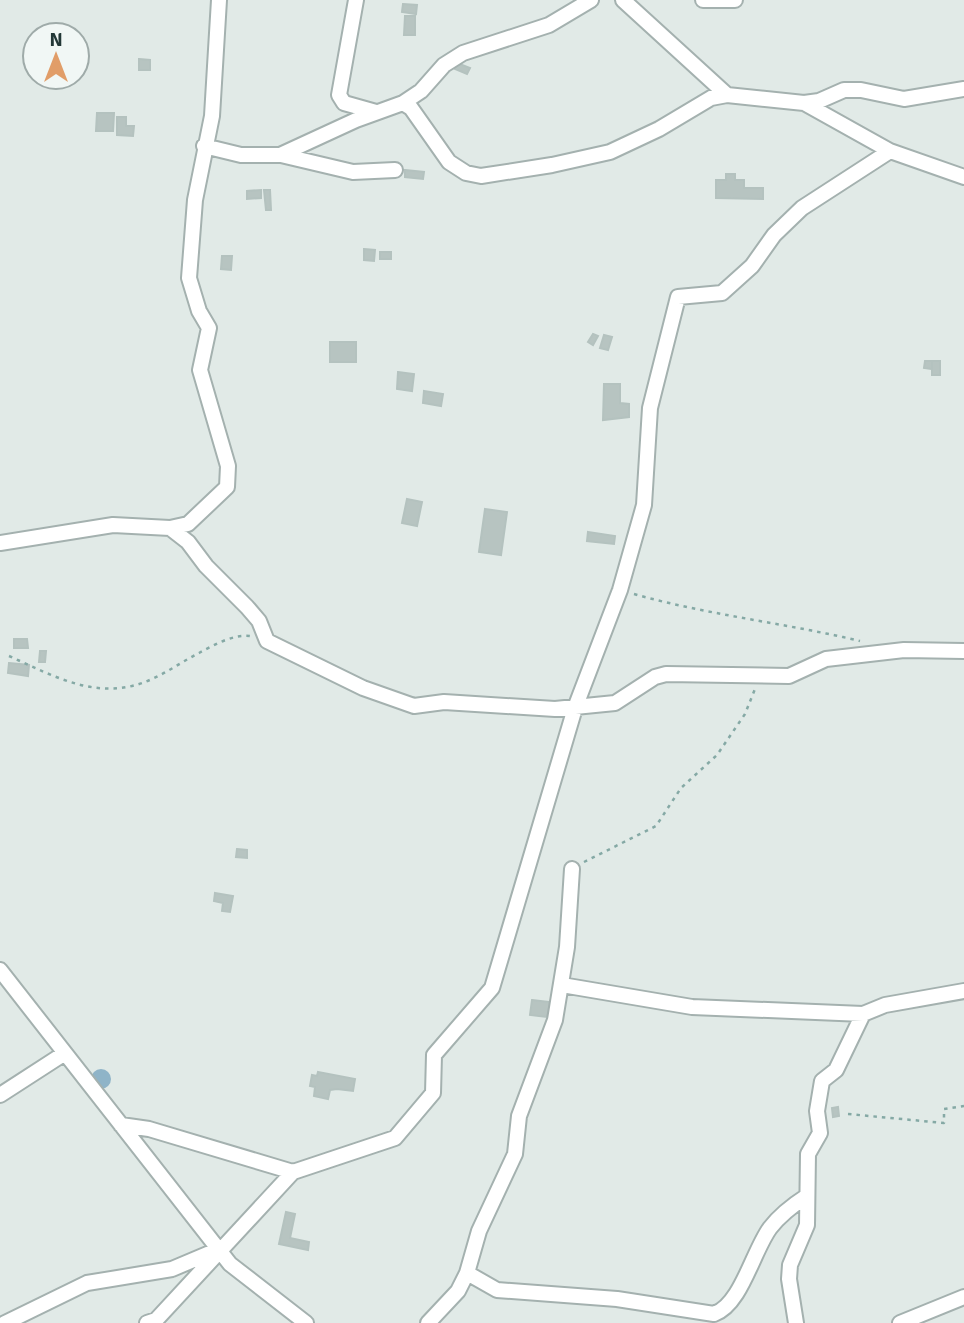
<svg xmlns="http://www.w3.org/2000/svg" width="964" height="1323" font-family="Signika,sans-serif">
<style>
.water{fill:#8fb4c8}
.building{fill:#b7c4c1;stroke:#b4c2bf;stroke-width:2}
.lines{fill:none;stroke-linecap:round;stroke-linejoin:round}
.minor-casing{stroke:#a4b1af;stroke-width:18}
.path{stroke:#85a9a5;stroke-width:2.5;stroke-dasharray:3.5 5;stroke-linecap:butt}
.minor{stroke:#fff;stroke-width:14}
</style>
<rect width="100%" height="100%" fill="#e1eae7"/>
<path class="water" d="M91 1079a10 10 0 1 1 20 0a10 10 0 1 1-20 0Z"/>
<path class="building" d="M403,4L417,5L416,14L402,12Z
M405,16H415V35H404Z
M139,59L150,60V70H139Z
M457,63L470,68L467,74L455,69Z
M97,113H114L113,131H96Z
M117,117H126V126H134L133,136L117,135Z
M405,170L424,172L423,179L405,177Z
M726,174H735V180H744V188H763V199L716,198V180H726Z
M261,190V198L247,199V191Z
M264,190H270L271,210H266Z
M364,249L375,250L374,261L364,260Z
M380,252H391V259H380Z
M222,256H232L231,270L221,269Z
M593,334L598,336L593,345L588,342Z
M604,335L612,337L608,350L600,348Z
M330,342H356V362H330Z
M925,361H932V369L924,368Z
M932,361H940V375H932Z
M398,372L414,374L412,391L397,389Z
M604,384H620V403L629,404V417L603,420Z
M424,391L443,394L441,406L423,403Z
M407,499L422,502L417,526L402,523Z
M485,509L507,512L501,555L479,552Z
M588,532L615,536L614,544L587,541Z
M14,639H27L28,648H14Z
M40,651H46L45,662H39Z
M9,663L29,665L28,676L8,673Z
M237,849L247,850V858L236,857Z
M215,893L233,896L230,912L222,911L223,903L214,901Z
M532,1000L550,1002L547,1017L530,1015Z
M318,1072L355,1079L353,1091L337,1089L330,1090L328,1099L314,1096L315,1087L310,1086L312,1075L317,1076Z
M838,1107L839,1116L833,1117L832,1108Z
M286,1212L295,1214L290,1238L309,1242L308,1250L279,1244Z"/>
<g class="lines">
<defs>
<path id="minor" d="M356,0L339,95L344,103L376,112
M623,0L727,95
M703,0H735
M403,103L421,91L444,65L463,53L549,25L591,0
M804,103L890,151L964,177
M204,146L241,155H280L356,120L403,103L411,108L449,162L466,173L481,176L552,165L610,152L659,129L711,98L727,95L804,103L819,101L844,90H861L904,99L964,89
M281,155L353,172L395,170
M170,528L188,542L206,566L247,607L259,621L267,641L363,688L414,706L444,702L555,709L615,703L655,677L666,674L789,676L826,659L904,650L964,651
M0,543L113,525L170,528L188,524L227,487L228,466L200,370L209,328L199,311L189,278L195,200L212,116L219,0
M0,970L230,1264L306,1323
M562,985L692,1007L863,1014L885,1005L964,991
M0,1095L65,1053
M121,1125L149,1129L293,1172
M467,1273L497,1290L617,1299L714,1314C741,1305 753,1251 770,1228C780,1215 793,1205 807,1196
M5,1323L87,1283L172,1269L217,1250
M147,1323L156,1320L293,1172L395,1138L433,1093L434,1055L492,988L575,708L620,590L644,505L650,408L678,297L722,293L752,266L774,235L802,208L890,151
M428,1323L458,1291L467,1273L479,1231L515,1154L519,1116L555,1020L567,947L572,869
M796,1323L789,1279L790,1265L807,1225L808,1154L820,1133L817,1111L822,1081L836,1070L863,1014
M900,1323L964,1297"/>
</defs>
<use href="#minor" class="minor-casing"/>
<path class="path" d="M634,594C708,615 785,623 860,641
M9,656C56,677 100,703 152,679C168,672 183,661 199,653C214,645 233,634 250,636
M584,862L656,826L681,788L717,755L745,714L755,689
M848,1114L944,1123V1109L964,1106"/>
<use href="#minor" class="minor"/>
</g>
<g transform="translate(56 56)"><circle r="33" fill="#f1f7f5" stroke="#9faba9" stroke-width="2"/>
<path d="M0-5L12 26L0 18L-12 26Z" fill="#e19d68"/>
<text y="-10" font-size="19" font-weight="bold" text-anchor="middle" fill="#233837">N</text>
</g>
</svg>
